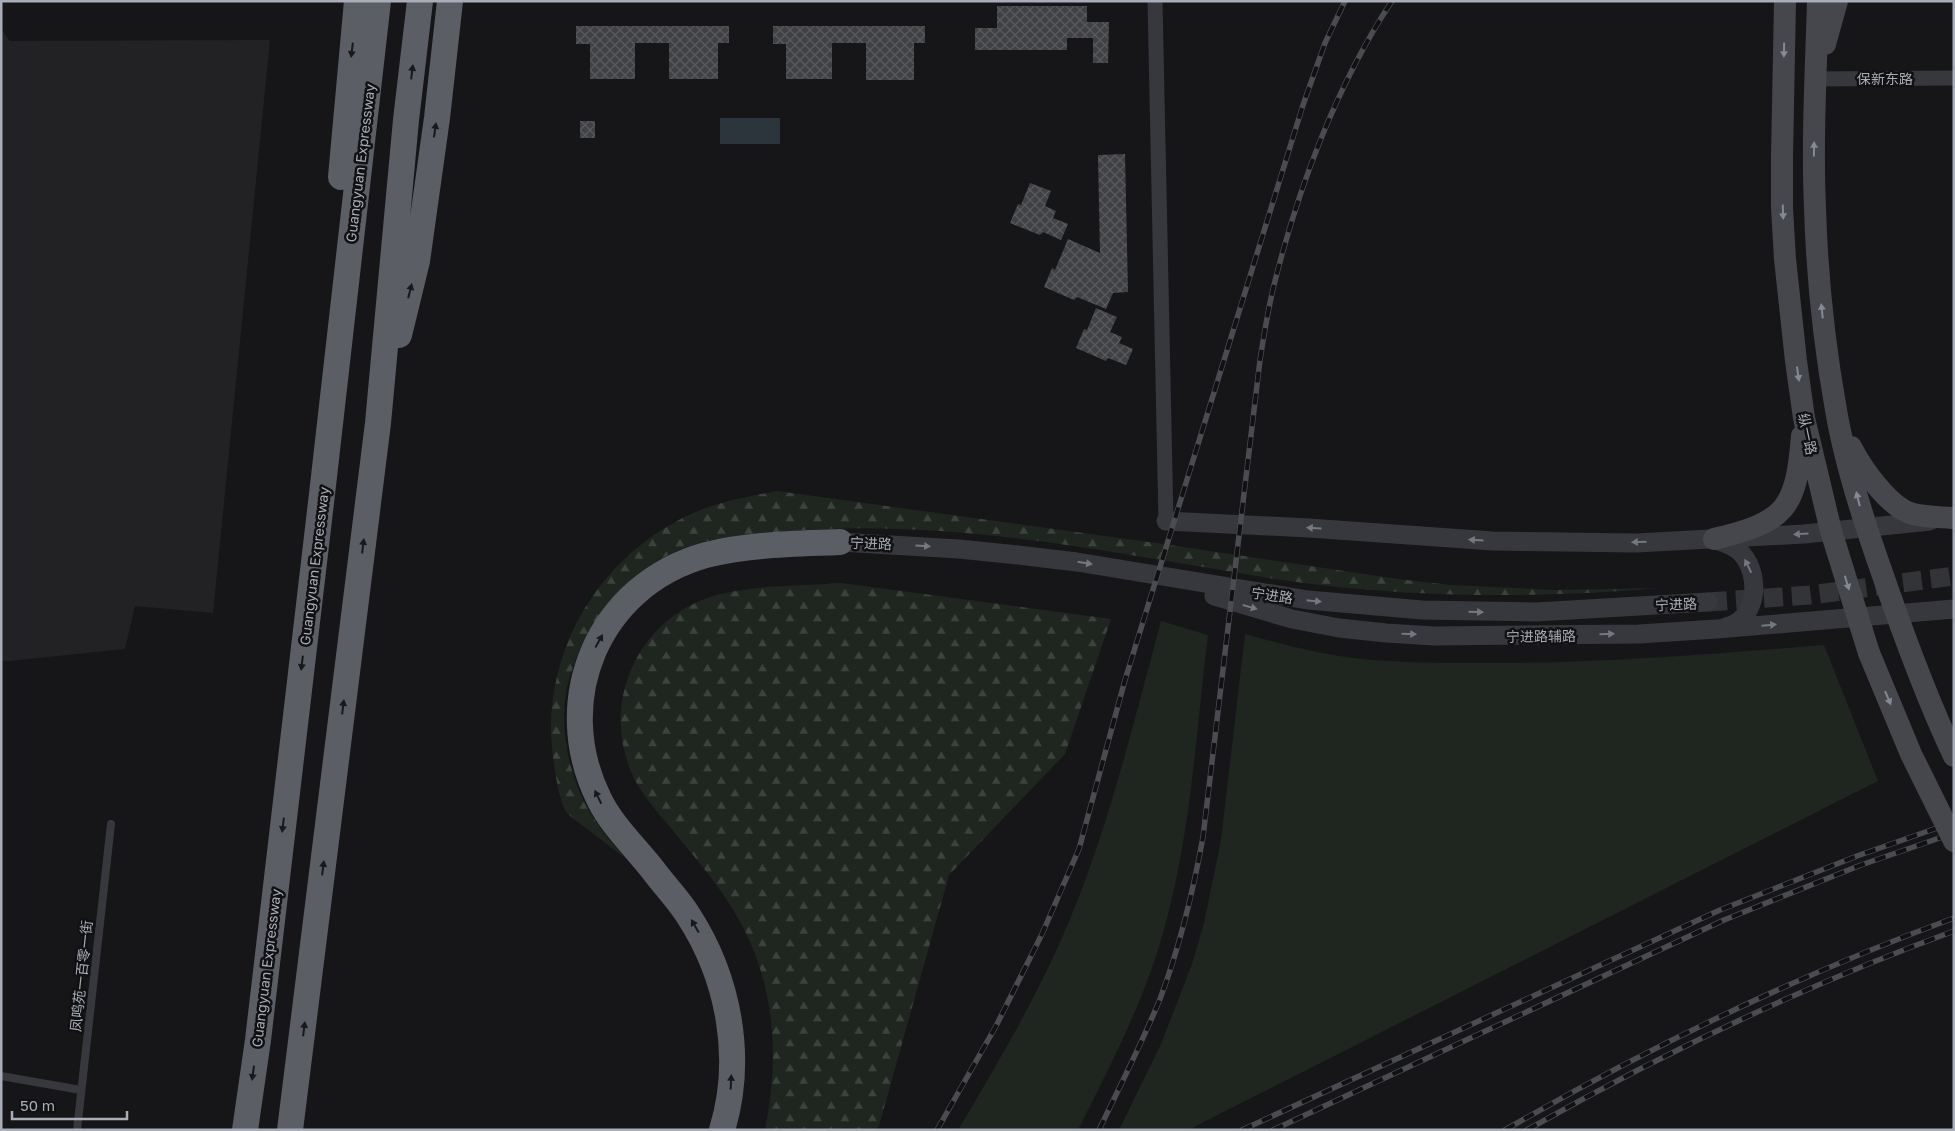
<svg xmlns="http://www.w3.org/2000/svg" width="1955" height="1131" font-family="'Golos Text','Noto Sans SC',sans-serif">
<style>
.built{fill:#222225}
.grass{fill:#1e261f}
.forest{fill:url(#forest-firs)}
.water{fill:#2c353c}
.building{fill:url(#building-cross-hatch)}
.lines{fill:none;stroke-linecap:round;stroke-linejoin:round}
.tertiary-tunnel{stroke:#333438;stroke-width:19;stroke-dasharray:19 9;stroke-linecap:butt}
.service{stroke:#37383d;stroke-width:8}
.minor{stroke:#37383d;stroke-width:15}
.tertiary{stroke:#37383d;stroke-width:19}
.secondary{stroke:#45474d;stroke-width:22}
.trunk{stroke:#5b5e65;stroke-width:26}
.rail-casing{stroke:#4a4c52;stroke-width:5.5}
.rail{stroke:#111113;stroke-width:4;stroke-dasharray:11;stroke-linecap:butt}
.secondary-bridge{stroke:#45474d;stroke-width:22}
.oneway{fill:#18191b}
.oneway2{fill:#858993}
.oneway3{fill:#757881}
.labels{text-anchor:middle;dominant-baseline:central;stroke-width:5;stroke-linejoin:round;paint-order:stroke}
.street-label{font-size:14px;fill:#a8adb8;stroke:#111113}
</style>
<defs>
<pattern id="forest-firs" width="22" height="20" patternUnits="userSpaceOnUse" patternTransform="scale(1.25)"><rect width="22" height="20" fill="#1e261f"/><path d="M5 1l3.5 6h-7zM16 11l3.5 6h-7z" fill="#3c433d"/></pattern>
<pattern id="building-cross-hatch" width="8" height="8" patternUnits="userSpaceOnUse" patternTransform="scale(1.25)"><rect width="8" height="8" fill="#404145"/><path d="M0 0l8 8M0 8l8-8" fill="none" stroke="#595a5e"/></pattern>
</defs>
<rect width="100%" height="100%" fill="#161618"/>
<path class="built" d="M1,29L10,41L270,40L213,613L135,606L125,649L9,661H1Z"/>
<path class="grass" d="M1161,621L1208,635C1195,741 1190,851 1157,953C1137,1015 1107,1072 1078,1130H958C999,1061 1040,992 1070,919C1110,822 1134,721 1161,621Z
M1245,634C1274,642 1303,650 1333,655C1382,663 1431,663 1480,663C1595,664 1709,654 1824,645L1878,781L1188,1130H1119L1161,1044L1192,964L1204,923L1221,840Z"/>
<path class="forest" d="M777,491L1156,543L1398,579L1450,585L1555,590L1659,588C1543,598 1428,598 1312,584C1253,577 1195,565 1137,556C1023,537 906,522 790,531C750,534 707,536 670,554C621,578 589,620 572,670C556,713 566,770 588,809C598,827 611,842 625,858C612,848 599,838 586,828C580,823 573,819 568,814C557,802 552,750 551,733C550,639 604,555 689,515C716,502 747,497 777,491Z
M841,583L1111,619L1065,754L949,875L879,1126L876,1130H765C779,1061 776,991 743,927C724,890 696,859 670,827C658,813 645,798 636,782C597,708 636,617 717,595C754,585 802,586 841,583Z"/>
<path class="water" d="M720,118H780V144H720Z"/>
<path class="building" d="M997,6H1087V22H1109L1108,63H1093V38H1067V50H975V28H997Z
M576,26H729V43H718V79H669V43H635V79H590V44H576Z
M773,26H925V43H914V80H866V43H832V79H786V44H773Z
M580,121H595V138H580Z
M1125,154L1128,292L1113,293L1106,309L1077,297L1074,300L1044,287L1052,268L1055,270L1068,239L1100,253L1098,155Z
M1030,183L1051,191L1045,206L1056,211L1053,218L1068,224L1061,240L1043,232L1040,235L1010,223L1018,204L1021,205Z
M1096,308L1117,317L1110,332L1122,337L1119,343L1133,349L1126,365L1108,358L1106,361L1076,348L1084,329L1087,330Z"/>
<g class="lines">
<path class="tertiary-tunnel" d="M1708,602L1810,595L1954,576"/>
<path class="service" d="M1,1076L81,1090
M77,1130L111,824"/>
<path class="minor" d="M1155,1L1166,521
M1816,79L1954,78"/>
<path class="tertiary" d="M1166,521L1309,528L1493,541L1636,543L1804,534L1930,521
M1715,540C1725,543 1735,546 1742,554C1761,576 1758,619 1726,627
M840,542L959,549L1018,555L1077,562L1308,600L1422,610L1536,612L1708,602
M1214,596L1292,619L1339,628L1386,633L1434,636L1639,634L1717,629L1954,609"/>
<path class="secondary" d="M1785,1L1782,157V208L1785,259L1796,361L1804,418L1831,531L1869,653
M1818,1C1816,70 1812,139 1815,208C1817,275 1824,343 1836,410C1845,463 1862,516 1880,567C1902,631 1925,695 1954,756
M1825,44L1837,1
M1851,447C1862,468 1889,508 1913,514C1926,517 1939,517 1952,518
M1714,539C1786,522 1796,509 1802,436"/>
<path class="trunk" d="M341,177L357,1
M399,335L417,261L437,118L450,1
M245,1130L258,1040L322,494L378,1
M290,1130L378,423L406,120L420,1
M722,1130C744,1058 729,978 688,915C678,899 664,885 653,870C635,847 612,826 599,799C550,700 598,585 706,555C749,544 796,544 840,542"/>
<defs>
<path id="rail" d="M937,1130L996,1026L1042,934L1079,849L1125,680L1303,105L1325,43L1345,1
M1099,1130C1120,1086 1142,1043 1160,999C1180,946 1193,892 1203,837L1260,360C1264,335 1268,309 1274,285C1298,188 1337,84 1392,1
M1242,1130L1720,910L1857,856L1954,822
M1273,1130L1724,920L1861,865L1954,833
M1505,1130C1649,1047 1798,975 1954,918
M1527,1130C1663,1053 1806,985 1954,931"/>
</defs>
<use href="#rail" class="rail-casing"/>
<use href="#rail" class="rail"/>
<path class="secondary-bridge" d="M1869,653L1911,754L1954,841"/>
</g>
<defs><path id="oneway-solid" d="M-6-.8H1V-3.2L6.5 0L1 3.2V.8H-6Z" transform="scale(1.25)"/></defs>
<g class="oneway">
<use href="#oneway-solid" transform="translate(352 50) rotate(97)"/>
<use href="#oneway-solid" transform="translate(412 72) rotate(-83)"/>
<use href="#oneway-solid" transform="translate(435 130) rotate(-82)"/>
<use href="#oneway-solid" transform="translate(410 291) rotate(-76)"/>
<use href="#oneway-solid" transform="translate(363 546) rotate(-83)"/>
<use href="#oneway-solid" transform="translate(599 641) rotate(-61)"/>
<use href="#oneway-solid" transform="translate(302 663) rotate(97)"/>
<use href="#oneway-solid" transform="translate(343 707) rotate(-83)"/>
<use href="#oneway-solid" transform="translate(598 797) rotate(-116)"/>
<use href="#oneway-solid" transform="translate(283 825) rotate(97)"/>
<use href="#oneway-solid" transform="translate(323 868) rotate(-83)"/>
<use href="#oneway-solid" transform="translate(695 926) rotate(-120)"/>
<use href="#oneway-solid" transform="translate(304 1029) rotate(-83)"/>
<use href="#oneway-solid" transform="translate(253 1073) rotate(98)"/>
<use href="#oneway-solid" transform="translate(731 1082) rotate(-87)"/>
</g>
<g class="oneway2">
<use href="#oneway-solid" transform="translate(1784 50) rotate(91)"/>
<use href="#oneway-solid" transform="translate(1814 149) rotate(-89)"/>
<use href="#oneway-solid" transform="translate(1783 212) rotate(88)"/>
<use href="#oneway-solid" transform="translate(1822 311) rotate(-96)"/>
<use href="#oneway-solid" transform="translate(1798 374) rotate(82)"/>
<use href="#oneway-solid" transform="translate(1858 499) rotate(-104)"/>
<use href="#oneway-solid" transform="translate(1847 583) rotate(73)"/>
<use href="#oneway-solid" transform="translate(1888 698) rotate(67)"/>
</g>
<g class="oneway3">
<use href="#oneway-solid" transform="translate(1314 528) rotate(-176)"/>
<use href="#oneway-solid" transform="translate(1801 534) rotate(176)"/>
<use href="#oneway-solid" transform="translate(1476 540) rotate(-176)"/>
<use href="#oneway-solid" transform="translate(1639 542) rotate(178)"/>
<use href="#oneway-solid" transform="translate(923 546) rotate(4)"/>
<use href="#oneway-solid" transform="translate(1085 563) rotate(9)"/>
<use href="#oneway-solid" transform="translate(1748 566) rotate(-116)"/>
<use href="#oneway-solid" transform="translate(1314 601) rotate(6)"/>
<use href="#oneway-solid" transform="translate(1250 607) rotate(16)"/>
<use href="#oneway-solid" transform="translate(1476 612) rotate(1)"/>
<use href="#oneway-solid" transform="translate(1769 625) rotate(-5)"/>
<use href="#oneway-solid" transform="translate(1409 634) rotate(2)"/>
<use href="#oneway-solid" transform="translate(1607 634) rotate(-1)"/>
</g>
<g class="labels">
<g class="street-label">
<text x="1885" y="78">保新东路</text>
<text transform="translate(360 163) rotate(-83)">Guangyuan Expressway</text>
<text transform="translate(1808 434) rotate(78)">纵一路</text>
<text transform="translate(871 543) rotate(2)">宁进路</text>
<text transform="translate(314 566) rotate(-83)">Guangyuan Expressway</text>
<text transform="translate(1272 595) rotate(8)">宁进路</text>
<text transform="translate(1676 604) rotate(-3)">宁进路</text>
<text transform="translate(1541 636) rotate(-1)">宁进路辅路</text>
<text transform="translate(266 968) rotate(-83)">Guangyuan Expressway</text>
<text transform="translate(81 976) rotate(-84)">凤鸣苑一百零一街</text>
</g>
</g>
<rect width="1955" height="1131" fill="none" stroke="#a8adb8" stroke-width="5"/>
<path d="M12 1111v8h115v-8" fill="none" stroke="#a8adb8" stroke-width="2.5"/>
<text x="20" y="1111" font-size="15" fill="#a8adb8" stroke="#111113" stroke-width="4" paint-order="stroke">50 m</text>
</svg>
